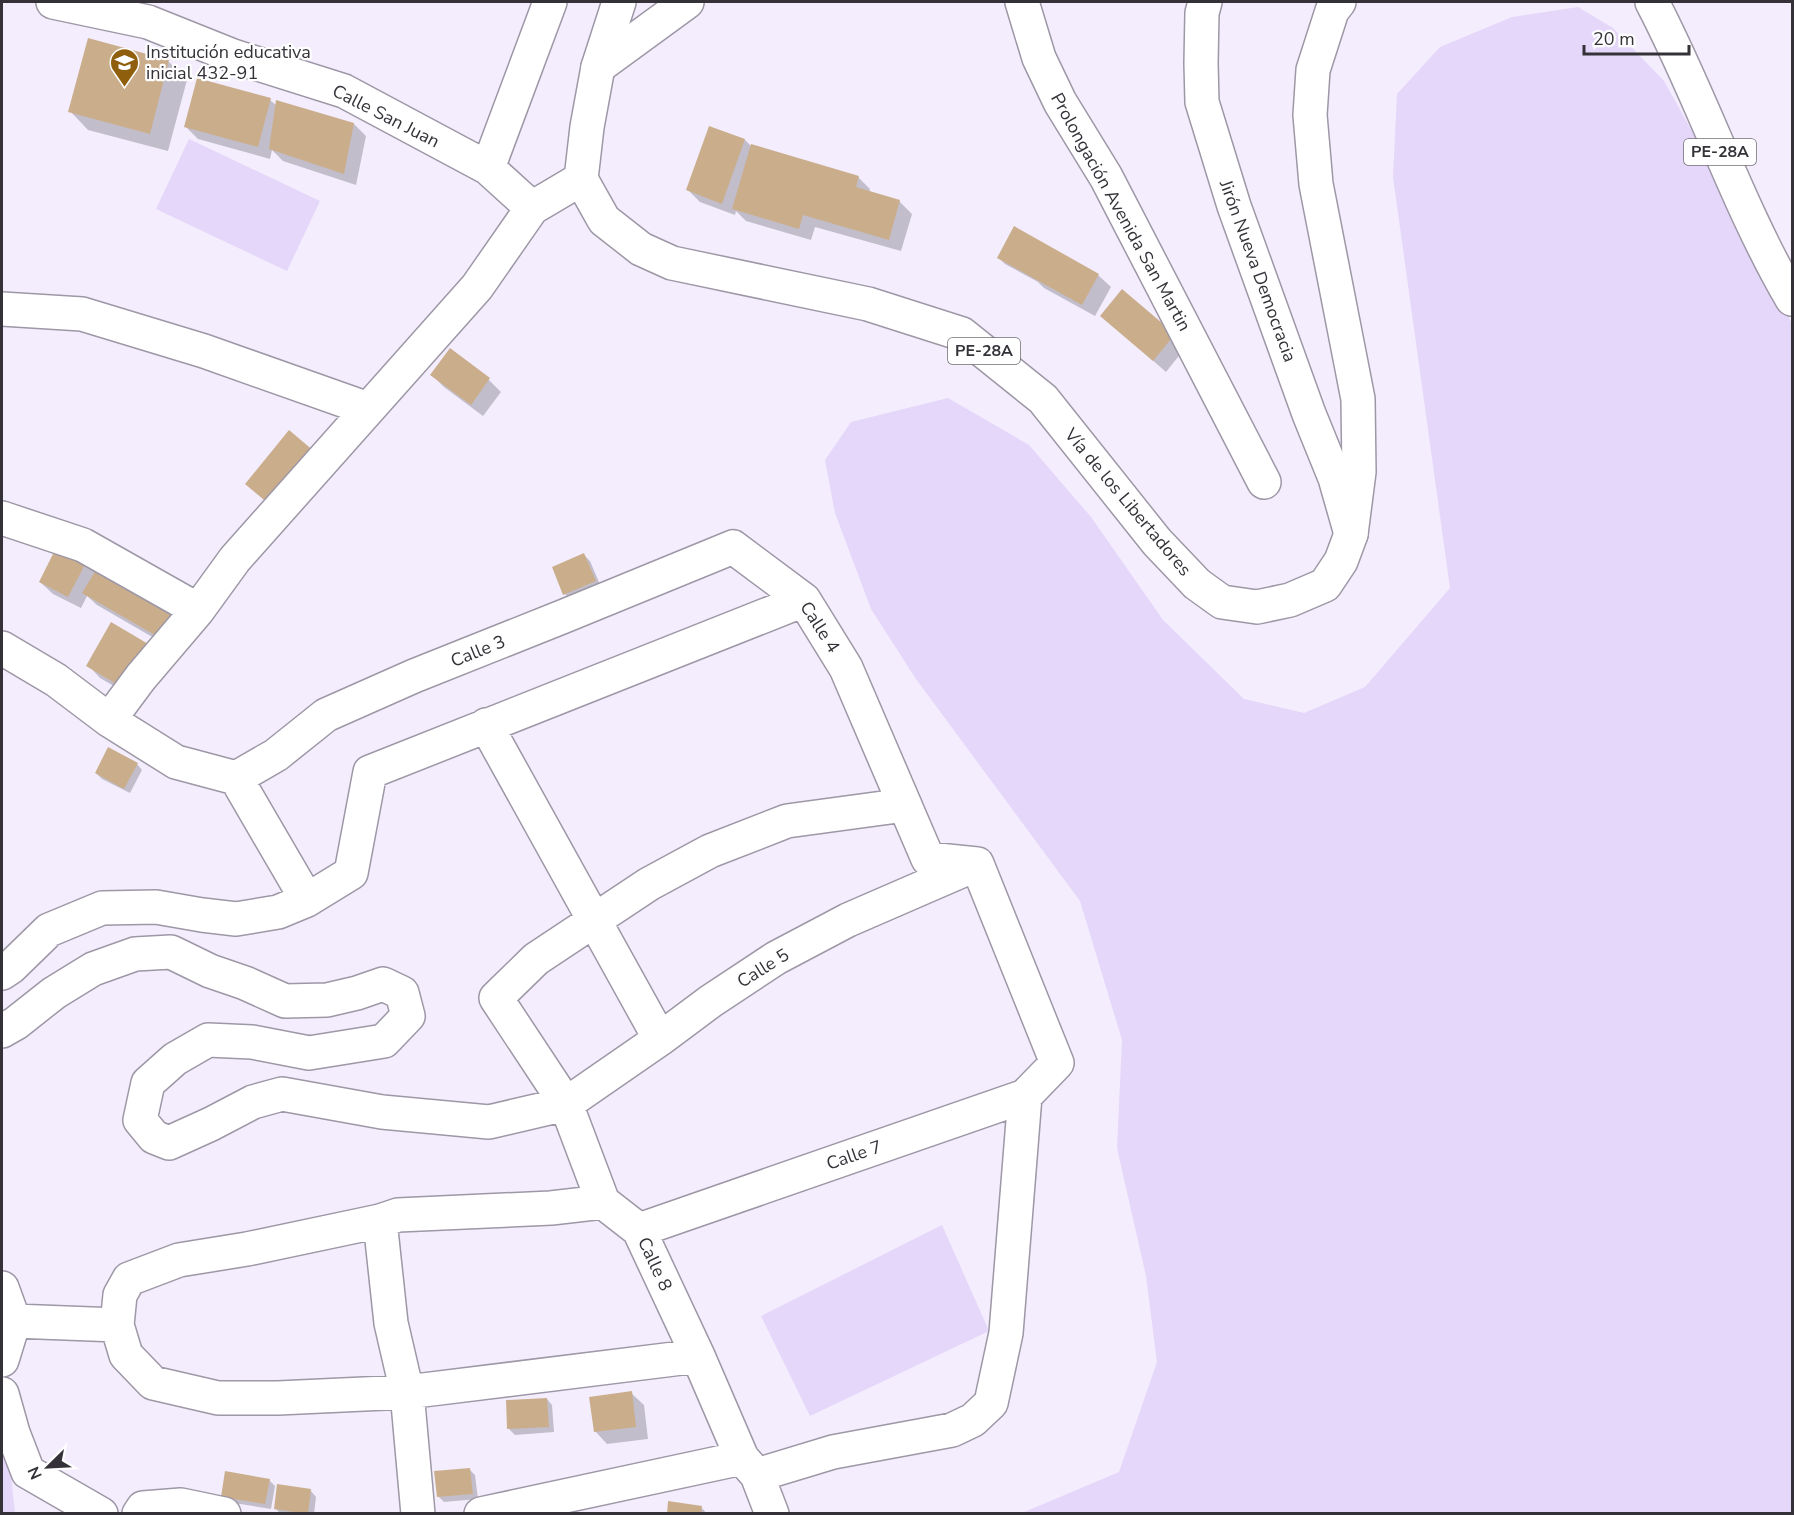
<svg xmlns="http://www.w3.org/2000/svg" width="1794" height="1515" font-family="'Nunito Sans',sans-serif">
<style>
.green{fill:#e5d7fa}
.shadow{fill:#0003}
.building{fill:#caae8c}
.lines{fill:none;stroke-linecap:round;stroke-linejoin:round}
.minor-casing{stroke:#9d97a6;stroke-width:36}
.highway-casing{stroke:#9d97a6;stroke-width:36}
.minor{stroke:#fff;stroke-width:33}
.highway{stroke:#fff;stroke-width:33}
.labels{text-anchor:middle;dominant-baseline:central;stroke-width:4.5;stroke-linejoin:round;paint-order:stroke}
.shield{fill:#fefefe;stroke:#716f73;stroke-width:1.5}
.shield-label{font-size:16px;font-weight:bold;fill:#343238}
.poi-label{font-size:18px;fill:#343238;stroke:#fefefe;text-anchor:start}
.street-label{font-size:18px;fill:#343238;stroke:#fefefe}
</style>
<rect width="100%" height="100%" fill="#f3edfd"/>
<path class="green" d="M1578,7L1613,28L1664,81L1741,219L1792,324V1513H1022L1119,1472L1157,1362L1146,1276L1117,1148L1122,1040L1080,901L916,679L871,609L835,513L825,460L851,422L948,398L1029,445L1091,517L1163,620L1244,699L1304,713L1365,687L1450,588L1393,177L1397,94L1440,47L1512,17Z
M189,139L320,201L287,271L156,209Z
M942,1225L989,1331L810,1416L761,1316Z
M2,1416L6,1429L15,1513H2Z"/>
<path class="shadow" d="M89,40L169,62L187,80L168,151L88,130L70,111Z
M270,100L277,106L354,124L366,136L356,185L283,161L272,150L270,159L198,139L185,126Z
M710,128L745,140L752,147L858,177L870,189L869,193L899,201L912,214L901,251L815,227L811,240L746,221L736,211L735,215L700,202L688,190Z
M999,258L1098,275L1111,287L1095,316L1044,288L1038,282L1005,264Z
M1122,291L1186,347L1166,372L1102,316Z
M432,375L489,380L501,392L483,416L444,387Z
M584,555L590,561L601,587L570,600L565,594Z
M89,557L173,649L97,605L87,596L81,608L53,594L40,582Z
M111,624L138,700L100,678L88,665Z
M137,764L142,770L130,793L102,779L96,773Z
M631,1393L644,1405L648,1439L607,1444L595,1431Z
M547,1399L552,1405L554,1432L515,1435L509,1429Z
M469,1469L475,1475L478,1499L444,1502L438,1496Z
M269,1480L275,1486L271,1509L228,1502L222,1496Z
M311,1491L316,1497L314,1514H281L275,1508Z
M701,1507L707,1514H668Z"/>
<path class="building" d="M88,38L169,60L150,134L68,112Z
M197,78L271,98L258,147L184,127Z
M276,100L354,123L344,174L269,149Z
M709,126L745,139L722,204L686,190Z
M751,144L859,176L856,187L900,200L889,240L803,215L799,229L732,209Z
M1014,226L1099,274L1082,305L997,258Z
M1122,289L1175,334L1153,361L1100,316Z
M450,348L490,378L471,405L430,375Z
M289,430L315,452L270,505L245,484Z
M60,540L90,555L68,597L39,582Z
M584,553L596,581L563,595L552,567Z
M100,563L178,608L160,638L82,593Z
M111,622L150,645L125,689L86,666Z
M108,747L138,763L124,789L95,773Z
M632,1391L636,1427L594,1432L589,1397Z
M547,1398L549,1427L507,1429L506,1400Z
M470,1468L473,1494L437,1497L434,1471Z
M225,1471L270,1479L265,1504L221,1497Z
M277,1484L311,1489L308,1514L274,1509Z
M668,1501L702,1506L701,1514H667Z"/>
<g class="lines">
<defs>
<path id="minor" d="M53,2L148,22L233,56L344,91L488,168L532,208
M1022,2L1039,58L1060,102L1106,177L1264,482
M1205,2L1202,13L1201,63L1202,102L1234,206L1309,414L1335,478L1351,534
M598,67L687,2
M488,168L550,2
M2,309L82,314L204,351L368,409
M2,518L83,545L198,610
M2,648L56,680L109,720L176,762L236,778L307,900
M109,720L141,677L198,610L235,559L477,287L532,208L581,179
M486,725L660,1039
M236,778L276,755L326,715L414,676L562,617L733,547L804,600L846,668L928,859L977,864L1057,1063L1025,1096L639,1230
M905,805L787,821L710,851L649,884L536,959L496,998L566,1104L603,1202L639,1230L698,1356L742,1458L757,1475L833,1452L952,1430L973,1420L991,1403L1006,1333L1025,1096
M2,973L11,967L49,930L102,908L156,907L202,915L236,919L278,912L307,900L351,873L370,772L804,600
M2,1031L16,1023L54,993L93,969L135,954L171,952L210,971L245,983L285,1001L327,1000L357,993L383,984L402,993L408,1016L384,1041L309,1053L252,1042L208,1040L175,1059L148,1083L140,1120L154,1137L169,1143L211,1124L253,1102L282,1094L382,1112L489,1122L566,1104L660,1039L711,1001L776,958L848,920L977,864
M603,1202L551,1208L398,1215L380,1221L247,1249L179,1260L129,1279L120,1295L117,1325L126,1355L153,1383L218,1398H278L407,1392L698,1356
M380,1221L391,1323L407,1392L418,1514
M2,1288L14,1321
M2,1360L14,1321L117,1325
M2,1394L13,1433L28,1472L101,1514
M757,1475L772,1514
M139,1514L143,1508L181,1505L224,1514
M481,1514L742,1458"/>
<path id="highway" d="M619,2L598,67L587,127L581,179L604,220L641,249L672,263L868,304L962,334L1043,399L1157,542L1197,584L1222,602L1257,607L1290,600L1325,585L1341,561L1351,534L1359,472L1358,399L1316,184L1310,115L1313,70L1332,11L1339,2
M1652,2C1703,99 1737,205 1792,299"/>
</defs>
<use href="#minor" class="minor-casing"/>
<use href="#highway" class="highway-casing"/>
<use href="#minor" class="minor"/>
<use href="#highway" class="highway"/>
</g>
<defs>
<symbol id="school-pin" viewBox="-11 -11 22 30"><path d="M0 17L-7.5 6A9.5 9.5 0 1 1 7.5 6Z" fill="#905f0d" stroke="#fefefe"/><path d="M0-5L7-2L0 1L-7-2ZM-4 1L0 2.5L4 1V4Q0 6-4 4Z" fill="#fff"/></symbol>
</defs>
<g fill-rule="evenodd">
<use href="#school-pin" x="108" y="46" width="33" height="45"/>
</g>
<g class="labels">
<g class="shield">
<rect x="1684" y="139" width="72" height="26" rx="4.5"/>
<rect x="948" y="338" width="72" height="26" rx="4.5"/>
</g>
<g class="shield-label">
<text x="1720" y="152">PE-28A</text>
<text x="984" y="351">PE-28A</text>
</g>
<g class="poi-label">
<text x="146" y="52">Institución educativa<tspan x="146" dy="21">inicial 432-91</tspan></text>
</g>
<g class="street-label">
<text transform="translate(386 116) rotate(27)">Calle San Juan</text>
<text transform="translate(1121 212) rotate(61)">Prolongación Avenida San Martin</text>
<text transform="translate(1258 271) rotate(70)">Jirón Nueva Democracia</text>
<text transform="translate(1128 502) rotate(50)">Vía de los Libertadores</text>
<text transform="translate(820 627) rotate(57)">Calle 4</text>
<text transform="translate(478 651) rotate(-22)">Calle 3</text>
<text transform="translate(763 968) rotate(-32)">Calle 5</text>
<text transform="translate(854 1155) rotate(-19)">Calle 7</text>
<text transform="translate(655 1264) rotate(65)">Calle 8</text>
</g>
</g>
<rect width="1794" height="1515" fill="none" stroke="#343238" stroke-width="6"/>
<g transform="translate(48 1467) rotate(246)" stroke="#fefefe" stroke-width="4.5" paint-order="stroke">
<path d="M0-4.5L10 22L0 15L-10 22Z" fill="#343238"/>
<text y="-9" font-size="16" font-weight="bold" text-anchor="middle" fill="#343238">N</text>
</g>
<path d="M1584 45v9h105v-9" fill="none" stroke="#343238" stroke-width="3"/>
<text x="1593" y="45" font-size="18" fill="#343238" stroke="#fefefe" stroke-width="4.5" paint-order="stroke">20 m</text>
</svg>
